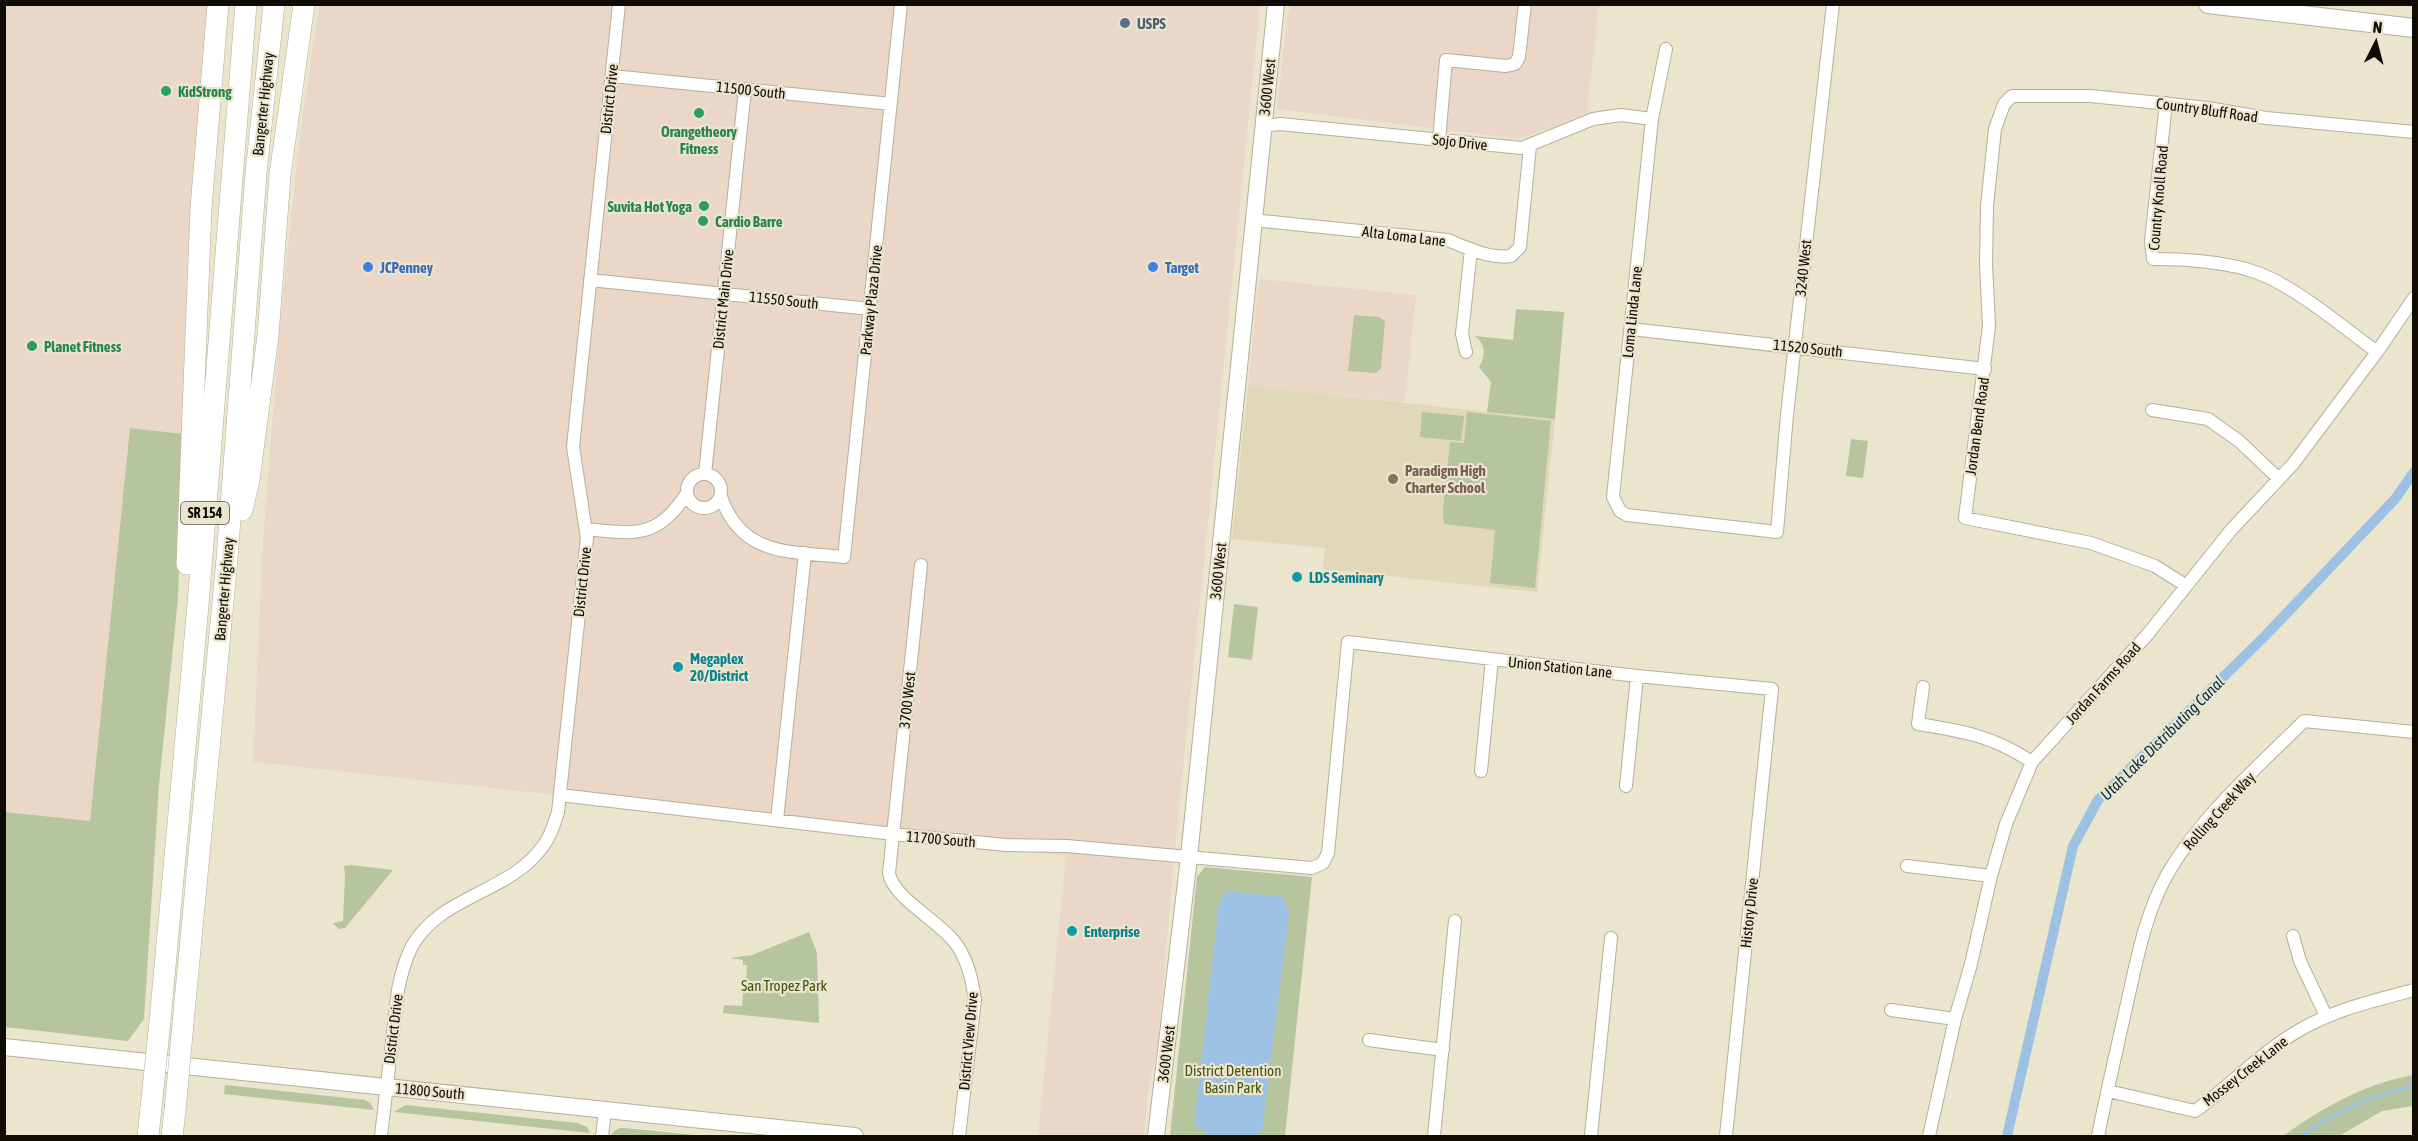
<svg xmlns="http://www.w3.org/2000/svg" width="2418" height="1141" font-family="'Asap Condensed',sans-serif">
<style>
.commercial{fill:#ead7c7}
.built{fill:#e1d8ba}
.green{fill:#b7c59e}
.water{fill:#9cc1e3}
.lines{fill:none;stroke-linecap:round;stroke-linejoin:round}
.stream{stroke:#9cc1e3;stroke-width:3}
.canal{stroke:#9cc1e3;stroke-width:10}
.street-casing{stroke:#b5af9a;stroke-width:14}
.secondary-casing{stroke:#b5af9a;stroke-width:18}
.primary-casing{stroke:#b5af9a;stroke-width:20}
.highway-casing{stroke:#b5af9a;stroke-width:22}
.street{stroke:#fff;stroke-width:12}
.secondary{stroke:#fff;stroke-width:16}
.primary{stroke:#fff;stroke-width:18}
.highway{stroke:#fff;stroke-width:21}
.highway-bridge-casing{stroke:#b5af9a;stroke-width:22;stroke-linecap:butt}
.highway-bridge{stroke:#fff;stroke-width:21}
.service-dot{fill:#5c6f8a;stroke:#ebe5ce;stroke-width:2}
.leisure-dot{fill:#2e9e5b;stroke:#ebe5ce;stroke-width:2}
.shop-dot{fill:#3f7fe0;stroke:#ebe5ce;stroke-width:2}
.education-dot{fill:#8d6e63;stroke:#ebe5ce;stroke-width:2}
.culture-dot{fill:#0f9aa8;stroke:#ebe5ce;stroke-width:2}
.labels{text-anchor:middle;dominant-baseline:central;stroke-width:4.5;stroke-linejoin:round;paint-order:stroke}
.shield{fill:#ebe5ce;stroke:#514d42;stroke-width:1.5}
.shield-label{font-size:14px;font-weight:bold;fill:#0f0c06}
.service-label{font-size:15px;font-weight:bold;fill:#4e5e75;stroke:#ebe5ce;text-anchor:start}
.street-label{font-size:15px;fill:#0f0c06;stroke:#ebe5ce}
.leisure-label{font-size:15px;font-weight:bold;fill:#27864d;stroke:#ebe5ce;text-anchor:start}
.shop-label{font-size:15px;font-weight:bold;fill:#366cbe;stroke:#ebe5ce;text-anchor:start}
.education-label{font-size:15px;font-weight:bold;fill:#785e54;stroke:#ebe5ce;text-anchor:start}
.culture-label{font-size:15px;font-weight:bold;fill:#0d838f;stroke:#ebe5ce;text-anchor:start}
.park-label{font-size:15px;fill:#42530e;stroke:#ebe5ce}
.water-label{font-size:16px;font-style:italic;fill:#002c4c;stroke:#ebe5ce}
</style>
<rect width="100%" height="100%" fill="#ebe5ce"/>
<path class="commercial" d="M4,5H207L189,240L184,434L130,428L90,821L5,812Z
M319,5H1260L1173,869L1158,1045L1148,1092L1144,1136H1038L1066,856L620,802L253,762L263,541L280,324L299,142Z
M1291,5H1599L1587,113L1520,139L1277,109L1287,17Z
M1259,279L1416,295L1405,402L1248,386Z"/>
<path class="built" d="M1248,386L1555,419L1537,592L1323,569L1325,548L1232,539Z"/>
<path class="green" d="M1516,309L1564,312L1555,419L1487,412L1491,382L1479,367C1486,355 1486,345 1475,336L1513,340Z
M1354,315L1379,317L1385,321L1381,368L1376,373L1348,371Z
M1422,412L1464,416L1461,441L1420,437Z
M1467,412L1551,421L1535,588L1490,583L1495,530L1444,524L1443,510L1450,442L1464,443Z
M130,428L184,434L178,598L159,785L144,1019L128,1041L5,1027V812L90,821Z
M1851,439L1868,441L1863,478L1846,476Z
M1234,604L1258,607L1252,660L1228,657Z
M351,865L393,870L345,928L339,929L333,923L343,921L345,876L344,866Z
M1205,867L1312,877L1285,1136H1170L1197,877Z
M809,932L817,953L819,1023L723,1013L724,1005L742,1006L744,980L746,979L747,965H743V960L730,958L752,955Z
M2413,1075V1106L2382,1111L2339,1136H2283C2324,1107 2364,1084 2413,1075Z
M225,1085L365,1100L370,1103L374,1110L224,1094Z
M405,1105L577,1123L587,1127L590,1133L394,1112Z
M620,1128H624L705,1136L611,1135L614,1131Z"/>
<path class="water" d="M1227,891L1283,897L1289,913L1262,1132L1253,1136H1209L1194,1124L1219,903Z"/>
<g class="lines">
<path class="stream" d="M2302,1136C2338,1109 2370,1096 2414,1086"/>
<path class="canal" d="M2007,1136L2073,846L2098,800L2265,636L2395,499L2414,472"/>
<defs>
<path id="street" d="M1666,49L1652,119L1613,497L1620,511L1627,515L1777,532L1787,415L1833,4
M612,76L891,104
M2166,103L2151,241L2153,259C2187,259 2225,261 2258,273C2296,287 2344,328 2377,352
M1263,126L1280,124L1522,148L1593,119L1621,115L1652,119
M1439,140L1446,60L1506,66L1515,64L1519,57L1525,4
M1253,220L1448,240C1467,248 1490,259 1511,256L1520,247L1530,146
M590,280L870,309
M1631,329L1985,369
M1466,352L1462,334L1471,249
M2152,410L2208,419L2239,441L2278,478
M687 491a17 17 0 1 1 34 0a17 17 0 1 1-34 0Z
M705,474L745,89
M721,497C742,557 790,551 844,557L901,4
M586,529C635,534 658,539 687,493
M921,565L889,873C892,896 936,920 952,939C967,956 972,979 975,1000L959,1136
M2185,585L2155,566L2091,543L1965,518L1989,326L1986,265L1987,206L1995,129L2004,104L2012,96H2091L2208,108L2266,118L2414,132
M1923,687L1918,724C1963,731 1993,736 2032,762
M1481,771L1492,659
M1626,786L1637,676
M560,795L893,834L1006,845L1067,846L1312,868L1323,863L1328,853L1348,642L1637,676L1772,689L1726,1136
M777,820L805,553
M1907,866L1991,876
M2293,936L2300,961L2326,1016
M1891,1010L1955,1019
M1369,1040L1443,1050
M2108,1091L2195,1111C2229,1087 2257,1056 2293,1034C2329,1011 2372,1001 2414,990
M381,1136L398,990C401,975 405,960 412,946C441,895 510,893 543,846C551,836 554,824 558,812L587,538L573,447L619,4
M602,1136L605,1110
M1434,1136L1455,921
M1591,1136L1611,938
M1929,1136L1955,1019L1971,964L1991,876L2006,824L2032,762L2147,635L2231,530L2293,464L2377,352L2414,298
M2098,1136C2106,1095 2116,1053 2125,1012C2136,965 2144,915 2168,873C2202,815 2257,768 2304,721L2414,732"/>
<path id="secondary" d="M4,1047L855,1136
M1156,1136L1189,857L1276,4"/>
<path id="primary" d="M2208,4L2414,28"/>
<path id="highway" d="M242,510L249,480L268,336L280,175L304,4
M187,564L201,208L218,4
M160,1021L198,605L246,4
M183,1023L227,559L256,173L274,4
M148,1136L151,1108
M172,1136L175,1111"/>
</defs>
<use href="#street" class="street-casing"/>
<use href="#secondary" class="secondary-casing"/>
<use href="#primary" class="primary-casing"/>
<use href="#highway" class="highway-casing"/>
<use href="#street" class="street"/>
<use href="#secondary" class="secondary"/>
<use href="#primary" class="primary"/>
<use href="#highway" class="highway"/>
<defs>
<path id="highway-bridge" d="M151,1108L160,1021
M175,1111L183,1023"/>
</defs>
<use href="#highway-bridge" class="highway-bridge-casing"/>
<use href="#highway-bridge" class="highway-bridge"/>
</g>
<circle class="service-dot" cx="1125" cy="23" r="6"/>
<g class="leisure-dot">
<circle cx="166" cy="91" r="6"/>
<circle cx="699" cy="113" r="6"/>
<circle cx="704" cy="206" r="6"/>
<circle cx="703" cy="221" r="6"/>
<circle cx="32" cy="346" r="6"/>
</g>
<g class="shop-dot">
<circle cx="368" cy="267" r="6"/>
<circle cx="1153" cy="267" r="6"/>
</g>
<circle class="education-dot" cx="1393" cy="479" r="6"/>
<g class="culture-dot">
<circle cx="1297" cy="577" r="6"/>
<circle cx="678" cy="667" r="6"/>
<circle cx="1072" cy="931" r="6"/>
</g>
<g class="labels">
<rect class="shield" x="181" y="502" width="48" height="22" rx="4.5"/>
<g class="shield-label">
<text x="205" y="513">SR 154</text>
</g>
<g class="service-label">
<text x="1137" y="23">USPS</text>
</g>
<g class="street-label">
<text transform="translate(1267 87) rotate(-84)">3600 West</text>
<text transform="translate(751 90) rotate(6)">11500 South</text>
<text transform="translate(609 99) rotate(-84)">District Drive</text>
<text transform="translate(263 104) rotate(-84)">Bangerter Highway</text>
<text transform="translate(2207 110) rotate(8)">Country Bluff Road</text>
<text transform="translate(1460 142) rotate(6)">Sojo Drive</text>
<text transform="translate(2158 198) rotate(-85)">Country Knoll Road</text>
<text transform="translate(1404 236) rotate(7)">Alta Loma Lane</text>
<text transform="translate(1803 268) rotate(-84)">3240 West</text>
<text transform="translate(723 299) rotate(-84)">District Main Drive</text>
<text transform="translate(784 300) rotate(6)">11550 South</text>
<text transform="translate(871 300) rotate(-84)">Parkway Plaza Drive</text>
<text transform="translate(1632 312) rotate(-84)">Loma Linda Lane</text>
<text transform="translate(1808 348) rotate(6)">11520 South</text>
<text transform="translate(1977 426) rotate(-82)">Jordan Bend Road</text>
<text transform="translate(1218 571) rotate(-84)">3600 West</text>
<text transform="translate(582 582) rotate(-84)">District Drive</text>
<text transform="translate(224 589) rotate(-85)">Bangerter Highway</text>
<text transform="translate(1560 667) rotate(6)">Union Station Lane</text>
<text transform="translate(2103 683) rotate(-48)">Jordan Farms Road</text>
<text transform="translate(907 700) rotate(-84)">3700 West</text>
<text transform="translate(2219 811) rotate(-48)">Rolling Creek Way</text>
<text transform="translate(941 839) rotate(5)">11700 South</text>
<text transform="translate(1749 913) rotate(-84)">History Drive</text>
<text transform="translate(393 1029) rotate(-83)">District Drive</text>
<text transform="translate(968 1041) rotate(-85)">District View Drive</text>
<text transform="translate(1166 1054) rotate(-83)">3600 West</text>
<text transform="translate(2245 1071) rotate(-38)">Mossey Creek Lane</text>
<text transform="translate(430 1091) rotate(5)">11800 South</text>
</g>
<g class="leisure-label">
<text x="178" y="91">KidStrong</text>
<text x="699" y="131" text-anchor="middle">Orangetheory<tspan x="699" dy="17">Fitness</tspan></text>
<text x="692" y="206" text-anchor="end">Suvita Hot Yoga</text>
<text x="715" y="221">Cardio Barre</text>
<text x="44" y="346">Planet Fitness</text>
</g>
<g class="shop-label">
<text x="380" y="267">JCPenney</text>
<text x="1165" y="267">Target</text>
</g>
<g class="education-label">
<text x="1405" y="470">Paradigm High<tspan x="1405" dy="17">Charter School</tspan></text>
</g>
<g class="culture-label">
<text x="1309" y="577">LDS Seminary</text>
<text x="690" y="658">Megaplex<tspan x="690" dy="17">20/District</tspan></text>
<text x="1084" y="931">Enterprise</text>
</g>
<g class="park-label">
<text x="784" y="985">San Tropez Park</text>
<text x="1233" y="1070">District Detention<tspan x="1233" dy="17">Basin Park</tspan></text>
</g>
<g class="water-label">
<text transform="translate(2162 738) rotate(-45)">Utah Lake Distributing Canal</text>
</g>
</g>
<rect width="2418" height="1141" fill="none" stroke="#0f0c06" stroke-width="12"/>
<g transform="translate(2376 42) rotate(6)" stroke="#ebe5ce" stroke-width="4.5" paint-order="stroke">
<path d="M0-4.5L10 22L0 15L-10 22Z" fill="#0f0c06"/>
<text y="-9" font-size="16" font-weight="bold" text-anchor="middle" fill="#0f0c06">N</text>
</g>
</svg>
